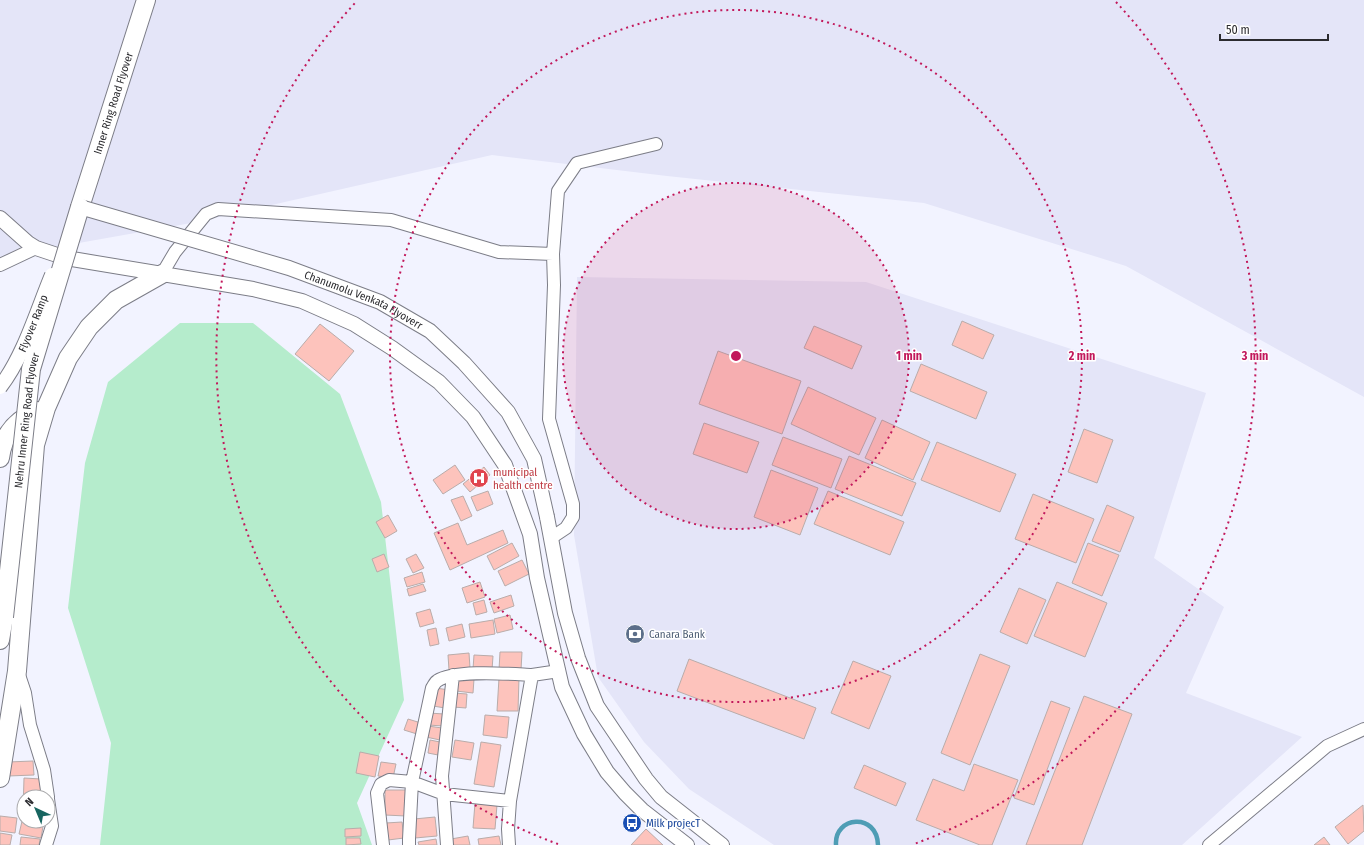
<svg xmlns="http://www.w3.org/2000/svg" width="1364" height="845" font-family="'Fira Sans Condensed',sans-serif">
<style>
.built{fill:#e4e5f8}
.green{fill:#b5eccc}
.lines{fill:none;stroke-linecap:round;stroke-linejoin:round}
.stream{stroke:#4e9db5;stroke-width:4.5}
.building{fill:#fdc3bc;stroke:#b9acaa}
.minor-casing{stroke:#7c7d87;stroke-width:14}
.tertiary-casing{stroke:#7c7d87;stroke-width:16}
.primary-casing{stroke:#7c7d87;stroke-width:20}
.minor{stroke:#fff;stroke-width:12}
.tertiary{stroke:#fff;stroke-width:14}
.primary{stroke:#fff;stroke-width:18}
.tertiary-bridge-casing{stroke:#7c7d87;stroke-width:16;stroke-linecap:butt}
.primary-bridge-casing{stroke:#7c7d87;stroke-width:20;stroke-linecap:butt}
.tertiary-bridge{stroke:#fff;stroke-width:14}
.primary-bridge{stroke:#fff;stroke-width:18}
.ring{fill:none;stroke:#c2185b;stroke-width:2;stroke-dasharray:2 4}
.labels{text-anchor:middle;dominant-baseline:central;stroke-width:3;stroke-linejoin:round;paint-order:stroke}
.street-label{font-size:11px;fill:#2b2b2f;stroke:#fff}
.health-label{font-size:11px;fill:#be3a42;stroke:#fff;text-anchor:start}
.service-label{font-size:11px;fill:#4e5e75;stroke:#fff;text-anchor:start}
.transit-label{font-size:11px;fill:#164399;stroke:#fff;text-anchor:start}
.centre{fill:#c2185b;stroke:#fff;stroke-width:2}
.ring-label{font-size:12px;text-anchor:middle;font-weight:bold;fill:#c2185b;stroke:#fff;stroke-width:3;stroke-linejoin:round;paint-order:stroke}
</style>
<rect width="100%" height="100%" fill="#f2f3ff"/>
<path class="built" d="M0,0H1364V397L1126,266L924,203L667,176L492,155L197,222L0,257Z
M577,277L866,282L1206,393L1154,558L1224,607L1186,693L1302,737L1182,845H774L689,789L644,742L598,677L574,535Z"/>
<path class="green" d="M180,323H253L340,394L381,502L404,700L357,803L372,845H100L111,743L68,608L85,463L108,382Z"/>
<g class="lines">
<path class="stream" d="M836,845C834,816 877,812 878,845"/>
</g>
<path class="building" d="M962,321L994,335L983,359L952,345Z
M320,324L354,351L329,381L295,354Z
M814,326L862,346L852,369L804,348Z
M718,351L801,381L782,434L699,404Z
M921,364L987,392L976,419L910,391Z
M808,387L876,418L859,455L791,424Z
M882,420L930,442L913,480L865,458Z
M704,423L759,442L747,473L693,454Z
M1084,429L1113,440L1097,483L1068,472Z
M783,437L842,459L831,488L772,465Z
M937,442L1016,474L1000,512L921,480Z
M849,456L916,483L902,516L835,489Z
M455,465L465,480L443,494L433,480Z
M484,467L490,475L470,492L463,484Z
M771,470L818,488L800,535L754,517Z
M488,491L493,504L477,511L471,497Z
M828,491L904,522L890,555L814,524Z
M1033,494L1094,519L1076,563L1015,539Z
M463,496L472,516L461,521L451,500Z
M1107,505L1134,517L1120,552L1092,541Z
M388,515L397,531L385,538L376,522Z
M458,523L467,545L503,530L508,543L450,570L434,533Z
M512,543L519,556L494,570L487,556Z
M1088,543L1119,555L1102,596L1072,583Z
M384,554L389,567L377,572L372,559Z
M416,554L424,568L413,573L406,559Z
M522,560L529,574L505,586L498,571Z
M422,572L425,582L407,587L404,578Z
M480,582L485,597L467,603L462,588Z
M1057,582L1107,603L1085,657L1034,636Z
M423,584L426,591L409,596L407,589Z
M1019,588L1046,600L1027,644L1000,632Z
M511,595L514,606L494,613L490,602Z
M484,600L487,612L476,615L473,603Z
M430,609L434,623L420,627L416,613Z
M510,615L513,629L497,633L494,619Z
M493,620L495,634L471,638L469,624Z
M462,624L465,637L449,641L446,628Z
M436,628L439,644L430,646L427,630Z
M500,652H522L521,670H499Z
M469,653L470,668L449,670L448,655Z
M980,654L1010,666L970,765L941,753Z
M474,655L493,656L492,670L473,669Z
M689,659L816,708L804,739L677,691Z
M853,661L891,676L869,729L831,713Z
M457,677L474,679L473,693L456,691Z
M499,678H519L518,711H497Z
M436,688L449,690L445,708L433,706Z
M454,693L467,694L466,708L453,707Z
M1084,696L1132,714L1082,845H1026Z
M1051,701L1070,708L1034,805L1014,798Z
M429,713L444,714L443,726L428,725Z
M485,715L509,717L507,738L483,735Z
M408,719L421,723L417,734L404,730Z
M428,726L442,728L440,740L426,737Z
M430,740L440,742L438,755L428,753Z
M455,740L474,743L471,760L452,757Z
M481,742L501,745L494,787L474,784Z
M360,752L379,756L375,777L356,773Z
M33,761L34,775L8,776V762Z
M381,762L396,764L393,778L378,776Z
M974,764L1018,780L992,845H980L916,820L933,779L964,791Z
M864,765L906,783L896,806L854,788Z
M24,778L41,779V797H24V812H23Z
M385,790H406V816L385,815Z
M475,803L497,805L495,829L473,828Z
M1363,805L1364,831L1348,844L1335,827Z
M0,816L17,818L15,833L0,831Z
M23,817H24V821H44L41,838L19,834Z
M435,817L437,836L415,838L414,819Z
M402,822L404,838L388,840L386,823Z
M361,828V836L345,837V829Z
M646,829L663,845H631Z
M0,833L12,835L10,845H0Z
M468,836L470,845H451V839Z
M499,836L501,845H479L478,839Z
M21,837L40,839L39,845H20Z
M1324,837L1330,845H1314Z
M346,838H360L361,844L346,845Z
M436,839L437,845H419L418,842Z"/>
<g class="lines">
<defs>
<path id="minor" d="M0,265L36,248
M162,274L175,252L206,214L218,209L391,220L499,252L553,254
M551,538L566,528L573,517V504L549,419L554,285L553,254L558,191L577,163L656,144
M18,672L25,693L30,725L44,770L48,797
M46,845L52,826L48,799
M383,845L377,793L381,784L389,780L412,782L444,794L510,801
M409,845V839L412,782L432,688C434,685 435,682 437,681C454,669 511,674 532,675
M447,845L442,776L453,675
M509,845L508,829L510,801L532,675L559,671
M1209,845L1327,746L1364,729"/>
<path id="tertiary" d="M0,218L28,243L36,248L66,258L253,289L302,301L354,324L392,348L439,382L473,417L505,465L530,534L537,578L562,687L584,734L607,772L625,793L642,810L687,845
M547,517L565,613L578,658L597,706L646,779L661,797L722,845"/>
<g id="primary">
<path id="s1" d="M80,207L146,0"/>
<path d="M0,458C3,434 16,420 37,411"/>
<path d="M0,640L4,617"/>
<path d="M0,778L17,671L35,445L46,408L68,358L89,327L116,300L162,274"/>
</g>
</defs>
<use href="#minor" class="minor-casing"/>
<use href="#tertiary" class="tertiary-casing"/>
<use href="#primary" class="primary-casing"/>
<use href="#minor" class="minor"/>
<use href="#tertiary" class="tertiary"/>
<use href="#primary" class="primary"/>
<defs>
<g id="tertiary-bridge">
<path id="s2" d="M80,207L289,268L380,302L430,331L464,363L508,412L534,459L547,517"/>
<path id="s3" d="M0,387C24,356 37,311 52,275"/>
</g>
<g id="primary-bridge">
<path id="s4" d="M4,617L31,369L80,207"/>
</g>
</defs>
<use href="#tertiary-bridge" class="tertiary-bridge-casing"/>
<use href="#primary-bridge" class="primary-bridge-casing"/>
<use href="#tertiary-bridge" class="tertiary-bridge"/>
<use href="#primary-bridge" class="primary-bridge"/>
</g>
<circle cx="736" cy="356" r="173" fill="#c2185b" fill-opacity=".12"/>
<g class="ring">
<circle cx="736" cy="356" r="173"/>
<circle cx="736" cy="356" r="346"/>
<path d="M558 844A519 519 0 0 1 356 2M1116 2A519 519 0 0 1 914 844"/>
</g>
<defs>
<symbol id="hospital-disc" viewBox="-11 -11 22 22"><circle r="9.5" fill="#e0444e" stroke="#fff"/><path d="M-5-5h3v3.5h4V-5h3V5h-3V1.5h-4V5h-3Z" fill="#fff"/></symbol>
<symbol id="bank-disc" viewBox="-11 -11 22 22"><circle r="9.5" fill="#5c6f8a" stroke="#fff"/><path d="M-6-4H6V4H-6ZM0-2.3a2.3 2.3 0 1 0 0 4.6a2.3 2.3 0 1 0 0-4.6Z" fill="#fff"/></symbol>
<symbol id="bus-disc" viewBox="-11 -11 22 22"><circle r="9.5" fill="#1a4fb4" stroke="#fff"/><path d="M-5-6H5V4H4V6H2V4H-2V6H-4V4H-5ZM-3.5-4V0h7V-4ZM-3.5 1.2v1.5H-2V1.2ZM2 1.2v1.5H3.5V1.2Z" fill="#fff"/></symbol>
</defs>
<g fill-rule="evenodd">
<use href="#hospital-disc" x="468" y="467" width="22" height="22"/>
<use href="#bank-disc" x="624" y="623" width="22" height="22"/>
<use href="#bus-disc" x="621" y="812" width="22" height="22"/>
</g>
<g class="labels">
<g class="street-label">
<text stroke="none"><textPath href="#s1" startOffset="109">Inner Ring Road Flyover</textPath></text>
<text stroke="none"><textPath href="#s2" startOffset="299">Chanumolu Venkata Flyoverr</textPath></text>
<text stroke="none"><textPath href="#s3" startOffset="72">Flyover Ramp</textPath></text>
<text stroke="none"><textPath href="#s4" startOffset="198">Nehru Inner Ring Road Flyover</textPath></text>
</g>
<g class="health-label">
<text x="493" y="472">municipal<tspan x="493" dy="13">health centre</tspan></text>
</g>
<g class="service-label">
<text x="649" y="634">Canara Bank</text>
</g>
<g class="transit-label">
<text x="646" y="823">Milk projecT</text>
</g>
</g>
<circle cx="736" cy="356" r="6" class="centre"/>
<g class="ring-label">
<text x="909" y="360">1 min</text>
<text x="1082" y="360">2 min</text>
<text x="1255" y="360">3 min</text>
</g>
<g transform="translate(36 809) rotate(316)"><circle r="19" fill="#ffffff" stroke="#aaaaac"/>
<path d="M0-3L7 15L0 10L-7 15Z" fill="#176560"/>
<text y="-6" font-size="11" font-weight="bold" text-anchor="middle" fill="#2b2b2f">N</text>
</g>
<path d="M1220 34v6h108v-6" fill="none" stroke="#2b2b2f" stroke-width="2"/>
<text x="1226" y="34" font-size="12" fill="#2b2b2f" stroke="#ffffff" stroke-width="3" paint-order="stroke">50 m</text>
</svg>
